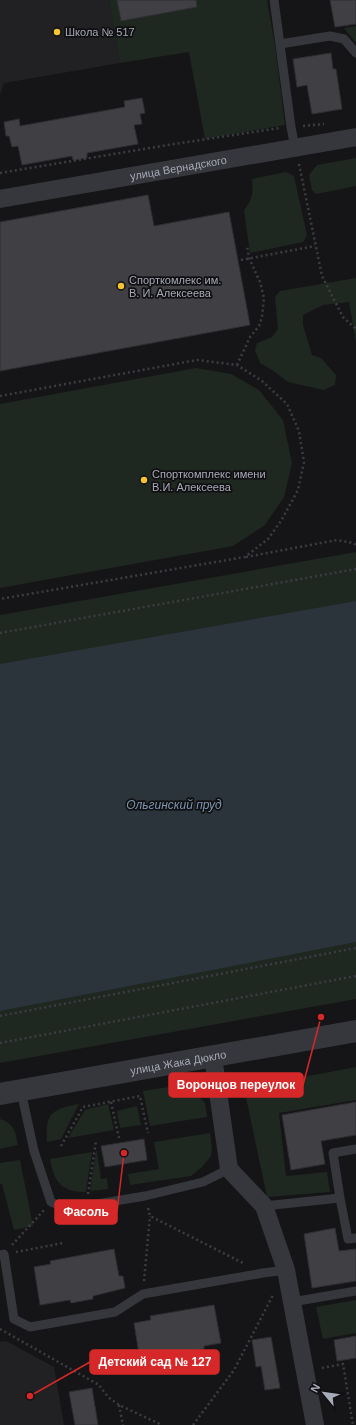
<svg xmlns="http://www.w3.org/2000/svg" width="356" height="1425" font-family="Helvetica,sans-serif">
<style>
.built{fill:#212124}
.green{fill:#1f2721}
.water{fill:#2b333b}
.building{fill:#3f3f44;stroke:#2f2f33}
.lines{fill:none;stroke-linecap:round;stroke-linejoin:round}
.path{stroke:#3c3d43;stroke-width:2.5;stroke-dasharray:2 3;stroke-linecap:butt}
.service{stroke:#36373c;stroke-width:9}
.minor{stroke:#36373c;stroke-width:18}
.tertiary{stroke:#36373c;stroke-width:22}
.poi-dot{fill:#f4c431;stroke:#101012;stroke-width:1.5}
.labels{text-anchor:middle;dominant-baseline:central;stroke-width:3.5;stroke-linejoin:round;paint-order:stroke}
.poi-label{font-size:11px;fill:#a7aab7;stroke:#101012;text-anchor:start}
.street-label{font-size:11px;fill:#a7aab7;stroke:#101012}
.water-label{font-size:12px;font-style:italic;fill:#7d95b3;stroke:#101012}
.leader{fill:none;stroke:#d62828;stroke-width:1.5}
.callout-dot{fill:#d62828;stroke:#101012;stroke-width:1.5}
.callout{fill:#d62828;stroke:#d62828;stroke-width:1.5}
.callout-label{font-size:12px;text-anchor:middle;font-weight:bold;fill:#fff}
</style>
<rect width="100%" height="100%" fill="#151517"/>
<path class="built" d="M0,0H109L120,63L4,83L0,94Z
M6,1341L54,1367L64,1425H0V1342Z"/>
<path class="green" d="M109,0H267L275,45L285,125L205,139L189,52L120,63Z
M356,26V43L344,28Z
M356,158V186L316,194L312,190L309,175L317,165Z
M286,172L294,176L307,235L303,242L250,253L244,210C253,199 253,193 252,179Z
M356,278V342L349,302L323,305L303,315V325L312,355L321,358L336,375L335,385L324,390L288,382L272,370L260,363L255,350L257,343L272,337L278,329L275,297L280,291Z
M196,368L231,374L259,390L283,420L292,463L284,497L265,525L233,546L0,588V404Z
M356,552V999L0,1063V615Z
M356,1067V1100L279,1113L286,1176L327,1172L330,1192L267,1197L244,1088Z
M182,1085L193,1090L205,1103L207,1117L150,1126L143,1091Z
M79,1104L61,1139L47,1142C45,1113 52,1109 79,1104Z
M108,1104L114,1130L68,1138L85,1110Z
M137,1106L141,1125L120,1128L117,1111Z
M0,1119C15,1124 15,1131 18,1145L0,1149Z
M210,1133L212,1148L211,1156L202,1167L191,1176L130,1185L128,1174L159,1169L154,1142Z
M96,1151H97L101,1179L107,1178L108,1189L90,1191Z
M92,1152L86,1192C61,1192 54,1182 50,1159Z
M20,1160L33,1226L14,1230L2,1184H0V1163Z
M356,1300V1333L323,1339L316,1307Z"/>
<path class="water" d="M356,601V942L0,1011V664Z"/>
<path class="building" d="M117,0H196L197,7L121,21Z
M330,0H356V24L335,27Z
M331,53L333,69H336L342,109L312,114L307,85L297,87L293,59Z
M142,98L145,113L140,114L142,124L134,125L138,144L87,153V158L73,160L72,156L22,165L18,146L12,147L9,136H6L4,122L19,119L20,126L125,107L124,101Z
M148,195L154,226L229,212L250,325L0,371V222Z
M356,1102V1135L321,1141L325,1164L291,1170L282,1115Z
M144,1139L147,1160L105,1167L101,1146Z
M335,1228L339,1251L356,1249V1281L312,1288L304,1234Z
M114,1249L119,1276H123L125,1288L93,1296V1299L71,1303L70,1300L40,1305L34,1267L51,1264L50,1261Z
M214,1305L221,1343L204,1346V1349L140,1360L134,1323L151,1320L150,1316Z
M356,1336V1358L337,1361L334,1340Z
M271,1337L280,1388L265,1390L261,1366L256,1367L252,1340Z
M92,1388L98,1425H75L69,1392Z"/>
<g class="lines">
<path class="path" d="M303,126L324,124
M299,164L322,276L343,317L356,329
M0,173L168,145L280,128
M241,260L315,246
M237,365L250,337L259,326L262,317L264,298L260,282L249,258L247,245
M0,396L197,360L237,365L262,381L287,404L299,431L304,462L298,490L281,521L268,539L245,557L0,599
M246,557L337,540L353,543L356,545
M0,633L356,569
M0,1016L356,948
M0,1043L356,976
M111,1102L119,1138
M61,1146L83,1107L140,1096L148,1133
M88,1194L96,1141
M148,1208L150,1216L243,1263
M12,1245L44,1210
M16,1252L63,1243
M144,1281L150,1216
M0,1329L99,1385L108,1397L119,1405L162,1425
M322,1368L343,1364L353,1425
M119,1405L123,1425
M193,1425L234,1370L273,1295"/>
<path class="service" d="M274,0L291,127L295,148
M280,44L330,36L344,39L356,53
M21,1091L34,1151L51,1202L67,1209L145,1196L203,1182L229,1169
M340,1198L348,1239L356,1238
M264,1206L340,1198L333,1153L356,1149
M0,1255L4,1254L14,1319L30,1327L115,1312L143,1294L263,1273L286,1270
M292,1302L356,1291"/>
<g class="minor">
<path id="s1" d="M0,199L356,137"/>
<path d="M213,1057L229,1169L264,1206L286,1270L315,1425"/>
</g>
<path class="tertiary" id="s2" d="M0,1094L356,1031"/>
</g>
<g class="poi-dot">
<circle cx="57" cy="32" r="4"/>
<circle cx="121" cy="286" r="4"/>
<circle cx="144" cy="480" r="4"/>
</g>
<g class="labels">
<g class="poi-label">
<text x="65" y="32">Школа № 517</text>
<text x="129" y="280">Спорткомлекс им.<tspan x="129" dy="13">В. И. Алексеева</tspan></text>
<text x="152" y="474">Спорткомплекс имени<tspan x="152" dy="13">В.И. Алексеева</tspan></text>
</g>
<g class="street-label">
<text stroke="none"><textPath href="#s1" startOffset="181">улица Вернадского</textPath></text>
<text stroke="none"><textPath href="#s2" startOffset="181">улица Жака Дюкло</textPath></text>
</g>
<g class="water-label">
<text x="174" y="805">Ольгинский пруд</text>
</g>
</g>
<path class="leader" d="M321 1017L303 1085M124 1153L117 1212M30 1396L90 1362"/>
<g class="callout-dot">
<circle cx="321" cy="1017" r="4"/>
<circle cx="124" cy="1153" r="4"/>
<circle cx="30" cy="1396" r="4"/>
</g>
<g class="callout">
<rect x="169" y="1073" width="134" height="24" rx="4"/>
<rect x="55" y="1200" width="62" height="24" rx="4"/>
<rect x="90" y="1350" width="129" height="24" rx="4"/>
</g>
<g class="callout-label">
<text x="236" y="1089">Воронцов переулок</text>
<text x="86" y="1216">Фасоль</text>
<text x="155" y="1366">Детский сад № 127</text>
</g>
<g transform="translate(324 1393) rotate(299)" stroke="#101012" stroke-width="3" paint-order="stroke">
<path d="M0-3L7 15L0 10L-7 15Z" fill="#a7aab7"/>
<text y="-6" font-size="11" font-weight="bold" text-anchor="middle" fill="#a7aab7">N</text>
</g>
</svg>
